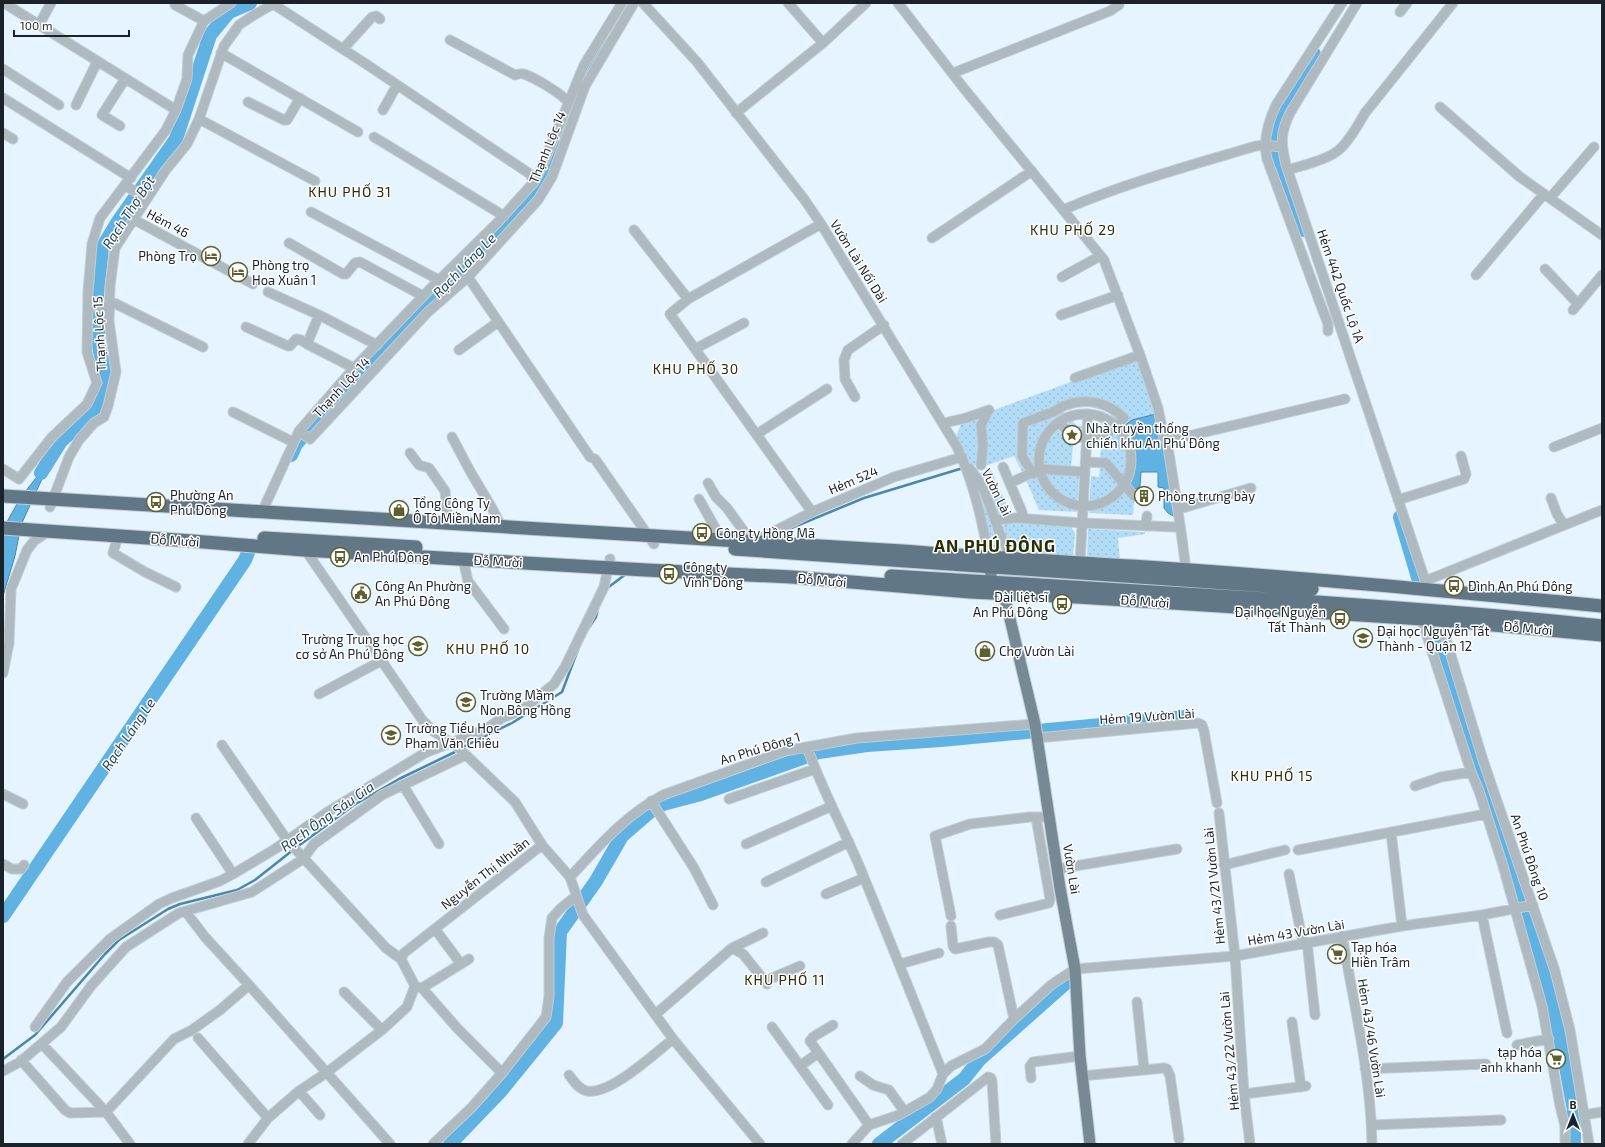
<svg xmlns="http://www.w3.org/2000/svg" width="1605" height="1147" font-family="'Exo 2',sans-serif">
<style>
.grass{fill:url(#grass-dots)}
.water{fill:#60b2e2;stroke:#4b87aa}
.lines{fill:none;stroke-linecap:round;stroke-linejoin:round}
.stream{stroke:#4b87aa;stroke-width:2.5}
.river{stroke:#60b2e2;stroke-width:14}
.minor-casing{stroke:#c0ced8;stroke-width:11}
.major-casing{stroke:#c0ced8;stroke-width:13}
.highway-casing{stroke:#c0ced8;stroke-width:15}
.minor{stroke:#aeb9c0;stroke-width:9}
.major{stroke:#768995;stroke-width:11}
.highway{stroke:#617786;stroke-width:13}
.labels{text-anchor:middle;dominant-baseline:central;stroke-width:3;stroke-linejoin:round;paint-order:stroke}
.street-label{font-size:13px;fill:#1a2329;stroke:#fff}
.poi-label{font-size:13px;fill:#1a2329;stroke:#fff;text-anchor:start}
.neighbourhood-label{font-size:14px;letter-spacing:1px;fill:#2b2e04;stroke:#fff}
.water-label{font-size:14px;font-style:italic;fill:#193d51;stroke:#fff}
.district-label{font-size:17px;font-weight:bold;letter-spacing:1px;fill:#2b2e04;stroke:#fff}
</style>
<defs>
<pattern id="grass-dots" width="8" height="8" patternUnits="userSpaceOnUse"><rect width="8" height="8" fill="#b1dcf7"/><path d="M2 2h.1M6 6h.1" fill="none" stroke="#98bcd4" stroke-width="1.8" stroke-linecap="round"/></pattern>
</defs>
<rect width="100%" height="100%" fill="#e5f4fe"/>
<path class="grass" d="M1139,357L1156,414L1132,420L1125,425L1119,418L1115,422L1110,416L1117,411L1099,403L1061,408L1066,413L1062,418L1060,416L1056,419V425L1073,444L1071,468L1024,475L1014,456L985,466L983,423L994,410Z
M981,414L978,464L972,467L955,439L961,424Z
M1069,417L1077,426H1083V432H1074L1065,422Z
M1106,420L1111,425L1102,433H1092V426H1098Z
M1120,429C1133,445 1135,463 1127,481L1100,459L1101,446Z
M1100,466L1104,467L1134,501L1133,515L1089,513L1091,476L1099,477Z
M990,468L1009,510L998,515L979,474Z
M1041,473L1079,475L1077,512L1039,510L1026,480Z
M976,485L1003,547L990,551Z
M1006,523L1071,527L1075,533L1073,557L1014,553L1002,527Z
M1088,529L1145,532V534L1118,538L1120,561L1087,559Z"/>
<path class="water" d="M1156,414L1162,440L1177,518L1168,513L1164,508V488L1158,487V472H1141L1140,486L1134,490L1127,481C1135,463 1133,445 1120,429L1132,420Z
M51,459L21,525L15,556L3,596V535L8,520L21,497Z"/>
<g class="lines">
<path class="stream" d="M777,534L864,498L963,468
M606,589L626,574
M588,629L596,617L598,608
M461,748L512,723L562,692L579,647
M297,847L354,805L399,779L457,751
M3,1059L35,1035L105,954L119,940L168,909L180,904L237,890L255,880L293,850"/>
<path class="river" d="M1304,230L1276,148L1273,131L1276,119L1285,101L1314,54
M291,455L296,444L363,368L534,193L549,167L581,82L601,43
M41,473L61,441L91,414L104,397L106,378L99,347L97,294L102,248L117,223L176,139L210,35L229,12L250,3
M1400,517L1419,581
M1432,622L1542,961L1566,1067L1574,1110V1144
M3,916L245,560L249,550
M450,1144L500,1092L556,1023L560,932L596,881L622,836L652,810L663,804L701,794L819,752L867,745L941,740L1186,717
M879,1144L964,1079L980,1059L1068,981"/>
<defs>
<path id="minor" d="M4,3L176,110
M643,3L697,62L804,199L821,224L957,447C974,483 983,522 989,561
M788,3L823,43
M898,3L962,86L1104,260L1140,355L1158,408L1164,438L1167,441C1174,484 1181,527 1186,570
M1357,3L1290,113C1280,133 1281,144 1286,165L1428,589
M175,5L204,21
M1400,12L1407,3
M39,25L51,3
M450,40L515,75C518,74 521,73 524,74C535,78 561,93 568,102
M343,49L372,17L376,16L380,19
M221,53L358,132
M3,69L59,105
M953,73L1110,11L1119,5
M3,98L131,178
M248,102L284,120H287L300,98
M76,105L97,62
M1440,107L1520,177L1602,235
M383,110L397,85
M736,113L823,43L866,3
M199,119L315,181
M120,126L102,115L125,79
M3,133L13,139
M374,137L504,216
M1288,170C1303,165 1328,160 1340,149C1350,140 1358,125 1365,113L1453,3
M534,182L542,167L584,65L622,3
M125,185L146,199
M1550,198L1594,147
M1063,210C1125,183 1192,165 1256,146L1265,145L1281,147
M311,212L439,280
M133,219L253,284
M634,230L688,299
M932,238L1032,171
M289,243L343,274H346L355,263L360,262L423,296
M1545,269L1578,304
M1476,275L1544,194
M468,277L590,457L595,459L654,544
M1062,277L1100,256
M268,292L319,315L377,345
M110,301L203,347
M88,307H110
M1573,310L1602,275
M319,315L307,344L354,368
M1061,315L1118,295
M246,327L288,346H290L296,339L301,340L307,344
M1328,331V324L1320,303L1267,159C1263,142 1268,122 1276,105L1342,3
M695,349L744,323
M459,350L498,322
M1075,378L1140,355
M855,397L845,379L844,360L848,350L884,325
M233,412L293,442
M1039 460a46 46 0 1 1 92 0a46 46 0 1 1-92 0Z
M944,423L966,418L989,410
M299,431L310,439L428,312L468,277L538,200L552,177L585,86L634,3
M757,434L827,389
M452,437L470,471L492,508L501,526
M1167,441L1345,399
M1554,447L1602,428
M410,453L419,465L429,468L445,491L448,523
M1086,462L1106,463L1134,496
M981,465L983,445L981,425L989,410
M1003,467L1022,512L1023,518
M969,468C986,486 992,514 1001,537C1004,544 1009,552 1013,559L1012,562
M3,469L19,479L52,437L87,404L97,383L87,352L88,292L92,244L100,218L166,130L176,110L187,79L188,55L204,21L231,3
M1033,474L1022,456L1023,423C1033,419 1043,416 1053,412C1058,410 1061,406 1066,405C1087,397 1109,403 1124,418L1102,439L1073,437L1059,422
M708,483L716,497L727,508L745,533L744,541
M1010,483L1040,469L1085,472
M1551,498L1557,514L1564,525
M699,499L722,540
M1398,500L1464,479L1466,474L1461,456
M50,507L69,457L79,440L94,423L104,417L108,406L116,372L109,321L110,286L115,248L165,171L187,144L199,119L224,46L239,25L254,15L275,3
M1179,509L1251,488
M262,512L299,431L354,368L428,291L497,223L534,182L530,174L366,64L273,4
M812,512L670,314L688,299L821,224
M996,520L1016,518L1082,523L1175,527
M1146,526L1147,516
M118,536L113,553L145,572L176,587
M761,542L765,536L812,512L894,477L962,457
M304,548L423,721L433,731L456,746L466,755L515,802L542,845L570,877L583,915L673,1039L760,1144
M463,559L468,581L504,629
M1080,563L1088,414
M1425,581L1602,510
M1439,616L1483,760L1555,971L1570,1030L1589,1144
M3,673L9,643L11,589L27,550L34,541L49,531
M319,694L381,661
M1037,738L1198,723L1202,725L1204,731L1217,803
M222,745L287,840L386,948L401,959
M807,747C821,787 841,824 858,863C887,933 915,1004 943,1074
M1471,772L1479,791L1503,866L1542,1006L1560,1106L1565,1126V1144
M403,785L439,844
M1415,786L1441,777L1471,772L1420,614
M3,794L23,804
M729,799L815,769
M651,801L694,868L713,905
M1219,813L1235,956L1244,1094L1250,1144
M196,818L233,874
M1391,832L1402,926
M746,844L832,806
M1298,850L1486,814
M3,864L12,869H21L24,865
M1224,865L1285,850
M1057,869L1177,849
M1289,874L1303,943
M570,877C598,847 625,815 663,795L785,751L807,747L857,738L1035,724
M766,882L849,842
M826,894L864,878
M186,912L205,937L249,985L390,1144
M1000,915L1049,903L1050,899L1036,817
M1482,915L1507,1033
M951,916L935,836L970,824L1030,817H1049
M951,926L953,946L955,949L989,942H994L998,945L1014,1019
M435,929L461,964
M1342,936C1354,1004 1371,1076 1372,1144
M1307,942L1315,1015
M732,948L743,954L767,984
M900,964L939,953
M765,981L800,966
M418,987L422,988L469,959
M422,988L458,1029L502,1073L472,1107L433,1144
M344,992L382,1030
M1137,1002L1144,1069
M656,1014L732,948L763,933
M1292,1022L1301,1087
M833,1025L813,1037L810,1041L869,1125
M35,1027L67,982L110,939L159,904L172,898L220,881L233,874L275,849L329,811L425,753L486,729L502,718L522,710L554,684L565,667L604,587L610,559
M772,1027L800,1066L818,1053
M198,1038L268,1118
M42,1044L106,1112L130,1144
M1517,1045L1549,1039
M21,1060L65,1110L70,1113L106,1112L174,1039L192,1030L220,1010L249,985
M800,1066L828,1105
M1365,1069L1486,1064
M3,1071L20,1062L61,1027L91,986L126,947L179,913L252,892L303,859L314,844L382,795L466,755
M502,1073L546,1017L549,997V938L552,918L561,908L576,896
M569,1075C574,1081 578,1089 587,1091C611,1095 655,1053 673,1039
M860,1076L873,1085L889,1090L904,1111
M1082,1076L1164,1068L1167,1069L1170,1076L1179,1139
M1031,1078L1030,1066L1033,1062L1080,1056
M299,1091L320,1115
M1244,1094L1306,1086
M1584,1115L1602,1112
M936,1117L942,1144
M1372,1125L1501,1120
M248,1144L268,1118L299,1091L326,1073L382,1030L407,1007L415,986L401,959L404,953L542,845
M852,1144L869,1125L899,1115L930,1097L937,1089L943,1074L951,1066L985,1049L1014,1019L1051,985L1075,969L1235,956L1402,926L1482,915L1533,905
M902,1144L988,1077L991,1078L992,1081L996,1144"/>
<path id="major" d="M990,567L992,583L1006,602L1035,724L1060,888L1075,969L1080,1056L1090,1144"/>
<path id="highway" d="M3,496L902,551C978,557 1054,561 1131,566C1288,576 1445,591 1602,606
M3,528L192,541L304,550L646,570L792,577L971,592L1078,597L1439,620L1602,635
M264,538L416,547
M735,549L1312,589
M891,576C1028,585 1165,592 1302,601C1402,608 1502,615 1602,626"/>
</defs>
<use href="#minor" class="minor-casing"/>
<use href="#major" class="major-casing"/>
<use href="#highway" class="highway-casing"/>
<use href="#minor" class="minor"/>
<use href="#major" class="major"/>
<use href="#highway" class="highway"/>
</g>
<defs>
<symbol id="hotel-ring" viewBox="-11 -11 22 22"><circle r="9.5" fill="#fff" stroke="#5b602e" stroke-width="1.5"/><path d="M-6-4.5h1.5V1H6V5H4.5V3h-9V5H-6ZM-4 0a1.8 1.8 0 1 1 3.6 0ZM.5 0V-2.5h3Q6-2.5 6 0Z" fill="#5b602e"/></symbol>
<symbol id="sight-ring" viewBox="-11 -11 22 22"><circle r="9.5" fill="#fff" stroke="#5b602e" stroke-width="1.5"/><path d="M0-6L1.8-2.2L6-1.7L2.9 1.2L3.7 5.4L0 3.3L-3.7 5.4L-2.9 1.2L-6-1.7L-1.8-2.2Z" fill="#5b602e"/></symbol>
<symbol id="building-ring" viewBox="-11 -11 22 22"><circle r="9.5" fill="#fff" stroke="#5b602e" stroke-width="1.5"/><path d="M-4-6H4V6H1V3H-1V6H-4ZM-2.5-4.3h1.7v1.8h-1.7ZM.8-4.3h1.7v1.8H.8ZM-2.5-1h1.7V.8h-1.7ZM.8-1h1.7V.8H.8Z" fill="#5b602e"/></symbol>
<symbol id="bus-ring" viewBox="-11 -11 22 22"><circle r="9.5" fill="#fff" stroke="#5b602e" stroke-width="1.5"/><path d="M-5-6H5V4H4V6H2V4H-2V6H-4V4H-5ZM-3.5-4V0h7V-4ZM-3.5 1.2v1.5H-2V1.2ZM2 1.2v1.5H3.5V1.2Z" fill="#5b602e"/></symbol>
<symbol id="shop-ring" viewBox="-11 -11 22 22"><circle r="9.5" fill="#fff" stroke="#5b602e" stroke-width="1.5"/><path d="M-5-2.5h2.3a2.7 3.5 0 0 1 5.4 0H5L5.5 6h-11ZM-1.5-2.5h3a1.5 2.3 0 0 0-3 0Z" fill="#5b602e"/></symbol>
<symbol id="civic-ring" viewBox="-11 -11 22 22"><circle r="9.5" fill="#fff" stroke="#5b602e" stroke-width="1.5"/><path d="M-.6-6.5H3V-4.5H.6V-3L4-1V1h2V6H-6V1h2V-1L-.6-3ZM-1.2 2.5V6h2.4V2.5Z" fill="#5b602e"/></symbol>
<symbol id="university-ring" viewBox="-11 -11 22 22"><circle r="9.5" fill="#fff" stroke="#5b602e" stroke-width="1.5"/><path d="M0-5L7-2L0 1L-7-2ZM-4 1L0 2.5L4 1V4Q0 6-4 4Z" fill="#5b602e"/></symbol>
<symbol id="school-ring" viewBox="-11 -11 22 22"><circle r="9.5" fill="#fff" stroke="#5b602e" stroke-width="1.5"/><path d="M0-5L7-2L0 1L-7-2ZM-4 1L0 2.5L4 1V4Q0 6-4 4Z" fill="#5b602e"/></symbol>
<symbol id="supermarket-ring" viewBox="-11 -11 22 22"><circle r="9.5" fill="#fff" stroke="#5b602e" stroke-width="1.5"/><path d="M-6-5.5h2.5l.6 2H6L4.5 2H-2.5L-4.4-4H-6ZM-1.5 3.2a1.3 1.3 0 1 0 .1 0ZM3 3.2a1.3 1.3 0 1 0 .1 0Z" fill="#5b602e"/></symbol>
</defs>
<g fill-rule="evenodd">
<use href="#hotel-ring" x="200" y="245" width="22" height="22"/>
<use href="#hotel-ring" x="227" y="261" width="22" height="22"/>
<use href="#sight-ring" x="1061" y="424" width="22" height="22"/>
<use href="#building-ring" x="1133" y="485" width="22" height="22"/>
<use href="#bus-ring" x="145" y="491" width="22" height="22"/>
<use href="#shop-ring" x="388" y="499" width="22" height="22"/>
<use href="#bus-ring" x="691" y="522" width="22" height="22"/>
<use href="#bus-ring" x="329" y="546" width="22" height="22"/>
<use href="#bus-ring" x="658" y="563" width="22" height="22"/>
<use href="#bus-ring" x="1443" y="575" width="22" height="22"/>
<use href="#civic-ring" x="350" y="582" width="22" height="22"/>
<use href="#bus-ring" x="1051" y="593" width="22" height="22"/>
<use href="#bus-ring" x="1329" y="608" width="22" height="22"/>
<use href="#university-ring" x="1352" y="627" width="22" height="22"/>
<use href="#school-ring" x="407" y="635" width="22" height="22"/>
<use href="#shop-ring" x="974" y="640" width="22" height="22"/>
<use href="#school-ring" x="455" y="691" width="22" height="22"/>
<use href="#school-ring" x="380" y="724" width="22" height="22"/>
<use href="#supermarket-ring" x="1326" y="943" width="22" height="22"/>
<use href="#supermarket-ring" x="1545" y="1048" width="22" height="22"/>
</g>
<g class="labels">
<g class="street-label">
<text transform="translate(547 147) rotate(-68)">Thạnh Lộc 14</text>
<text transform="translate(168 223) rotate(28)">Hẻm 46</text>
<text transform="translate(859 261) rotate(58)">Vườn Lài Nối Dài</text>
<text transform="translate(1341 286) rotate(71)">Hẻm 442 Quốc Lộ 1A</text>
<text transform="translate(99 334) rotate(-93)">Thạnh Lộc 15</text>
<text transform="translate(341 387) rotate(-47)">Thạnh Lộc 14</text>
<text transform="translate(853 480) rotate(-23)">Hẻm 524</text>
<text transform="translate(997 492) rotate(64)">Vườn Lài</text>
<text transform="translate(175 540) rotate(4)">Đỗ Mười</text>
<text transform="translate(498 561) rotate(3)">Đỗ Mười</text>
<text transform="translate(822 580) rotate(5)">Đỗ Mười</text>
<text transform="translate(1145 601) rotate(4)">Đỗ Mười</text>
<text transform="translate(1528 628) rotate(5)">Đỗ Mười</text>
<text transform="translate(1147 716) rotate(-4)">Hẻm 19 Vườn Lài</text>
<text transform="translate(760 748) rotate(-17)">An Phú Đông 1</text>
<text transform="translate(1530 857) rotate(71)">An Phú Đông 10</text>
<text transform="translate(1072 869) rotate(81)">Vườn Lài</text>
<text transform="translate(485 873) rotate(-38)">Nguyễn Thị Nhuần</text>
<text transform="translate(1214 886) rotate(-96)">Hẻm 43/21 Vườn Lài</text>
<text transform="translate(1296 932) rotate(-10)">Hẻm 43 Vườn Lài</text>
<text transform="translate(1372 1038) rotate(81)">Hẻm 43/46 Vườn Lài</text>
<text transform="translate(1229 1051) rotate(-95)">Hẻm 43/22 Vườn Lài</text>
</g>
<g class="poi-label">
<text x="197" y="256" text-anchor="end">Phòng Trọ</text>
<text x="252" y="265">Phòng trọ<tspan x="252" dy="15">Hoa Xuân 1</tspan></text>
<text x="1086" y="428">Nhà truyền thống<tspan x="1086" dy="15">chiến khu An Phú Đông</tspan></text>
<text x="170" y="495">Phường An<tspan x="170" dy="15">Phú Đông</tspan></text>
<text x="1158" y="496">Phòng trưng bày</text>
<text x="413" y="503">Tổng Công Ty<tspan x="413" dy="15">Ô Tô Miền Nam</tspan></text>
<text x="716" y="533">Công ty Hồng Mã</text>
<text x="354" y="557">An Phú Đông</text>
<text x="683" y="567">Công ty<tspan x="683" dy="15">Vĩnh Đông</tspan></text>
<text x="375" y="586">Công An Phường<tspan x="375" dy="15">An Phú Đông</tspan></text>
<text x="1468" y="586">Đình An Phú Đông</text>
<text x="1048" y="597" text-anchor="end">Đài liệt sĩ<tspan x="1048" dy="15">An Phú Đông</tspan></text>
<text x="1326" y="612" text-anchor="end">Đại học Nguyễn<tspan x="1326" dy="15">Tất Thành</tspan></text>
<text x="1377" y="631">Đại học Nguyễn Tất<tspan x="1377" dy="15">Thành - Quận 12</tspan></text>
<text x="404" y="639" text-anchor="end">Trường Trung học<tspan x="404" dy="15">cơ sở An Phú Đông</tspan></text>
<text x="999" y="651">Chợ Vườn Lài</text>
<text x="480" y="695">Trường Mầm<tspan x="480" dy="15">Non Bông Hồng</tspan></text>
<text x="405" y="728">Trường Tiểu Học<tspan x="405" dy="15">Phạm Văn Chiêu</tspan></text>
<text x="1351" y="947">Tạp hóa<tspan x="1351" dy="15">Hiền Trâm</tspan></text>
<text x="1542" y="1052" text-anchor="end">tạp hóa<tspan x="1542" dy="15">anh khanh</tspan></text>
</g>
<g class="neighbourhood-label">
<text x="350" y="191">KHU PHỐ 31</text>
<text x="1073" y="229">KHU PHỐ 29</text>
<text x="696" y="368">KHU PHỐ 30</text>
<text x="488" y="648">KHU PHỐ 10</text>
<text x="1272" y="775">KHU PHỐ 15</text>
<text x="785" y="979">KHU PHỐ 11</text>
</g>
<g class="water-label">
<text transform="translate(128 212) rotate(-57)">Rạch Thợ Bột</text>
<text transform="translate(464 265) rotate(-46)">Rạch Láng Le</text>
<text transform="translate(128 734) rotate(-56)">Rạch Láng Le</text>
<text transform="translate(327 816) rotate(-35)">Rạch Ông Sáu Gia</text>
</g>
<g class="district-label">
<text x="995" y="545">AN PHÚ ĐÔNG</text>
</g>
</g>
<rect width="1605" height="1147" fill="none" stroke="#1a2329" stroke-width="8"/>
<g transform="translate(1573 1115)" stroke="#ffffff" stroke-width="3" paint-order="stroke">
<path d="M0-3L7 15L0 10L-7 15Z" fill="#1a2329"/>
<text y="-6" font-size="11" font-weight="bold" text-anchor="middle" fill="#1a2329">B</text>
</g>
<path d="M14 30v6h115v-6" fill="none" stroke="#1a2329" stroke-width="2"/>
<text x="20" y="30" font-size="12" fill="#1a2329" stroke="#ffffff" stroke-width="3" paint-order="stroke">100 m</text>
</svg>
